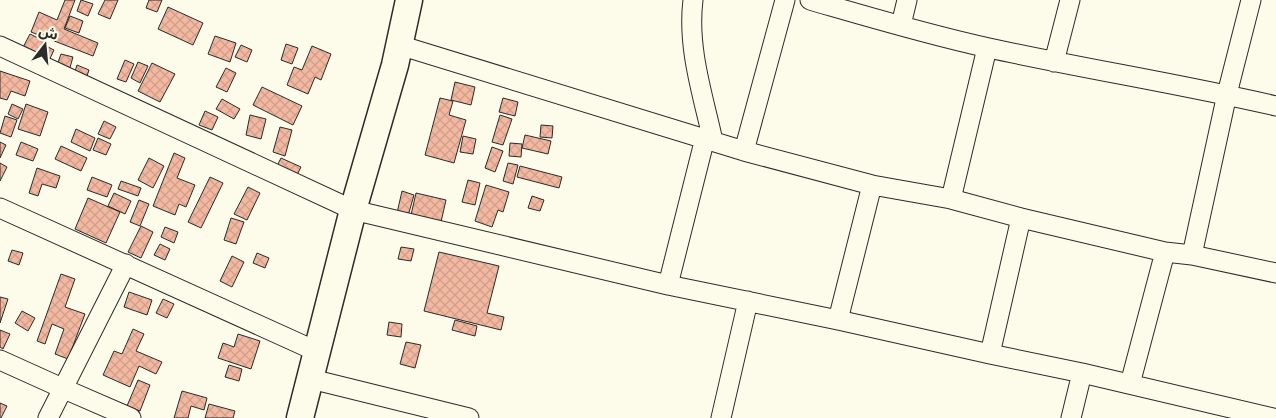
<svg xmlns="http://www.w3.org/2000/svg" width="1276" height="418" font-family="'Roboto Serif','Noto Sans Arabic',serif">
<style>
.building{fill:url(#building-cross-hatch);stroke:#2b2b2b}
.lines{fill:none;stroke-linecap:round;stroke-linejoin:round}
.street-casing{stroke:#2b2b2b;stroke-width:21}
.secondary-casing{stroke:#2b2b2b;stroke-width:29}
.street{stroke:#fdfbea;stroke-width:19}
.secondary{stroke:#fdfbea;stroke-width:26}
</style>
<defs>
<pattern id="building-cross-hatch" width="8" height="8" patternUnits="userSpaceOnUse" patternTransform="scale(1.25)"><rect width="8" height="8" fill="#f2b8a0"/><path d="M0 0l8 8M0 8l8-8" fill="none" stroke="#d09e8a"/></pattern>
</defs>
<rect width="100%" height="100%" fill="#fdfbea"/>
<path class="building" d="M65,0H75L64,29L98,43L93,56L31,32L39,12L57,20Z
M81,0L93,4L88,16L77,11Z
M105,0H118L110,19L98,14Z
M149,0H162L157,12L146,8Z
M168,7L203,23L193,45L158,29Z
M70,16L83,21L79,33L65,28Z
M30,34L44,41L42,44L54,50L47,65L21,51Z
M215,36L236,43L230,62L208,54Z
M286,44L298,48L292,64L281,60Z
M241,45L252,50L247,62L235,57Z
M312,46L331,54L321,80L315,77L308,94L287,85L294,67L302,70Z
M61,54L73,57L69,71L56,68Z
M125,60L134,64L126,82L117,79Z
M138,62L148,66L140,83L131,78Z
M152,63L175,74L160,102L138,91Z
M77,65L89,70L85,82L73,78Z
M226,68L236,73L227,92L216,87Z
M0,71L30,81L25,96L11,91L7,100L0,98Z
M455,82L475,87L471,105L451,100Z
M262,87L302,106L293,125L253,105Z
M440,98L453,101L449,115L466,120L454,163L425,155Z
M503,98L518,102L515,116L499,112Z
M222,99L240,109L234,119L216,109Z
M12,104L23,109L18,119L8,114Z
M26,104L48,112L40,136L18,129Z
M205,111L218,117L212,130L199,125Z
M250,115L266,119L261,139L246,135Z
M500,115L512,119L503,145L492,142Z
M5,116L17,120L11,137L0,133Z
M104,121L116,127L110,139L98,134Z
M541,125L553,126L552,138L540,137Z
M280,127L292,130L285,156L273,152Z
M76,129L95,138L90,151L71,142Z
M525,135L551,141L548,154L522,148Z
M463,136L476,139L473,154L460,152Z
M98,138L111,144L106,155L93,150Z
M0,142L6,145L0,158Z
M21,142L38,149L33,161L16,155Z
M510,143L522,144L521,157L509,156Z
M61,146L87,158L81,171L55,159Z
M492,147L503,151L495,172L485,168Z
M174,153L185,158L177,178L195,185L186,207L179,204L175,215L153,206Z
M149,158L164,166L153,188L138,180Z
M281,158L301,167L295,179L275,170Z
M0,163L7,167L0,181Z
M508,163L518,165L513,184L503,181Z
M520,166L562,177L559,188L517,177Z
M37,168L60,176L56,188L42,184L38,196L29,193Z
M92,177L112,185L107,197L87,190Z
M210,177L223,183L201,228L188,222Z
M468,180L480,183L475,205L462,202Z
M121,181L141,188L138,196L118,189Z
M486,185L509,192L503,212L498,210L492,227L475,221Z
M248,187L260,193L247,220L234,214Z
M402,191L414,195L408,216L397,213Z
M114,193L131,201L125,214L108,206Z
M416,193L446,200L441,222L411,215Z
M532,196L544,200L540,211L528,208Z
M88,198L120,212L106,243L75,229Z
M139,200L149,204L140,226L130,222Z
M231,218L244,222L236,244L224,240Z
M141,226L153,232L141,258L128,252Z
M165,227L178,232L174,243L161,237Z
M160,244L170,249L165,260L154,255Z
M401,247L414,249L411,261L398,259Z
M12,250L23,253L19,265L8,261Z
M439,252L499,266L487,313L504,317L501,330L424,311Z
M257,253L269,258L265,268L253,263Z
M232,256L244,262L232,287L220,281Z
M61,274L75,279L65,307L85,314L68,359L55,354L64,329L52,324L45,344L37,341Z
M129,292L152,300L147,315L124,307Z
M0,297L8,299L0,323Z
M163,299L174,304L167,318L156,313Z
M22,311L35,318L28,331L15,323Z
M455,320L477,326L475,336L452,330Z
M389,322L402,324L401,337L387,335Z
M133,329L144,334L136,351L162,362L156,374L139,366L130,387L103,375L114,351L122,354Z
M0,330L10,334L3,349L0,347Z
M238,334L260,341L251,369L218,358L223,343L234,347Z
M406,342L421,345L415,368L400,364Z
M229,365L242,369L239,381L225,377Z
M138,380L150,385L140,411L127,406Z
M182,391L207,398L204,410L191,406L188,418H174Z
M0,403L7,406L1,418H0Z
M209,404L235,411L233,418H205Z"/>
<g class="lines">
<defs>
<path id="street" d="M693,0C687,48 703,95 713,141
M810,0C869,17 929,35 989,48C1085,69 1181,84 1276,106
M901,25L907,0
M399,45L744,151L872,185L951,199L1021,218L1165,252L1192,255L1276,273
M0,46L353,210L668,285L838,320L990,354L1082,373L1273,418
M1054,62L1070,0
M744,151L785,0
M951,199L987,48
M0,208L318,352
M1192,255L1227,94L1251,0
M668,285L705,138
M838,320L872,185
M990,354L1021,218
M0,360L62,388L131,418
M311,379L469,418
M1130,384L1165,252
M48,418L126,264
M721,418L748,301
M1071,418L1082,373"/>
<path id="secondary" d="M300,418L353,210L395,65L409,0"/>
</defs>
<use href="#street" class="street-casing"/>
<use href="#secondary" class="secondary-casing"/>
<use href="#street" class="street"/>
<use href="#secondary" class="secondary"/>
</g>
<g transform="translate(45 45) rotate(16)" stroke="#fdfbea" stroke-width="4" paint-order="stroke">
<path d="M0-4L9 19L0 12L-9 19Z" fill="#2b2b2b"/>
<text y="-8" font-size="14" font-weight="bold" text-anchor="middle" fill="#2b2b2b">ش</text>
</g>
</svg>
